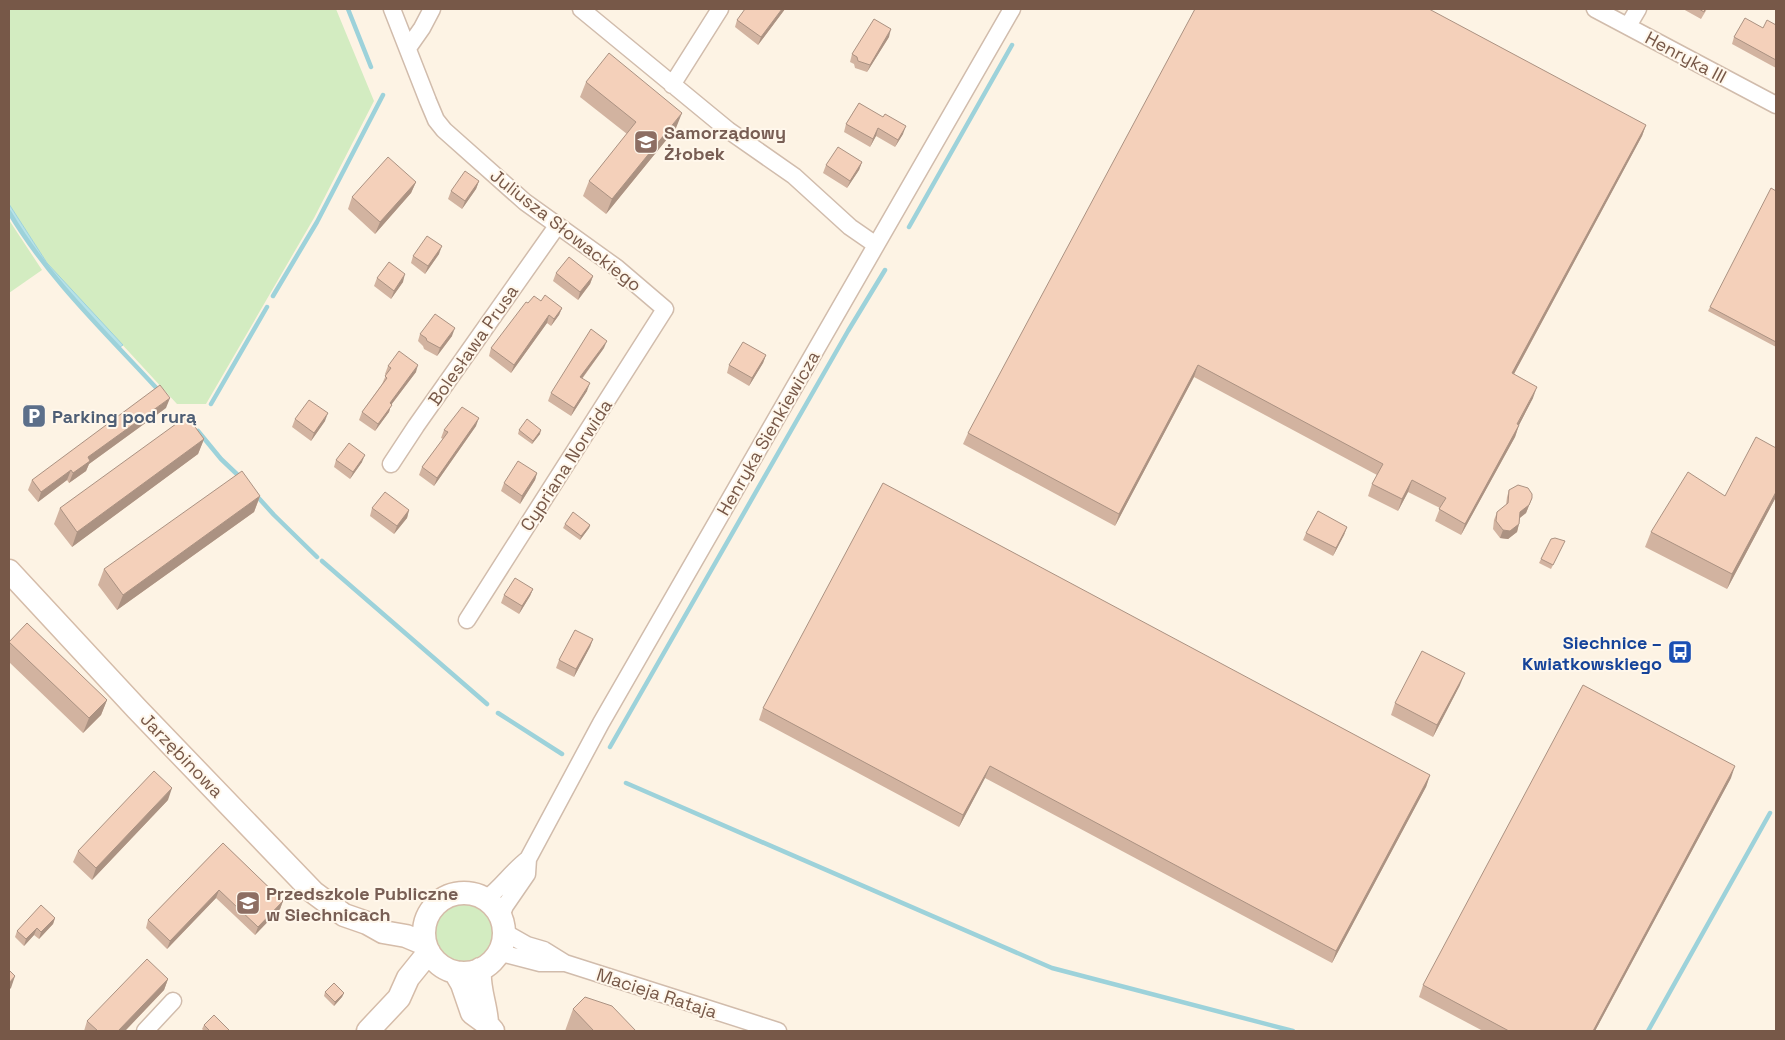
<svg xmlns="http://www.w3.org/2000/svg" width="1785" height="1040" font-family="'Space Grotesk',sans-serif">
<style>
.green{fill:#d3ecc1}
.water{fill:#b7e2e8;stroke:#9dd2da}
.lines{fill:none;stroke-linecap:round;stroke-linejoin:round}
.stream{stroke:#9dd2da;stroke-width:4.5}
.street-casing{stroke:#d1bcac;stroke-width:19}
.secondary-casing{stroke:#d5bca9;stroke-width:25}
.street{stroke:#fff;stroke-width:16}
.secondary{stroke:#fff;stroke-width:22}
.wall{fill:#d2b3a0}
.shaded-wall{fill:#ab9282}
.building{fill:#f4d0ba;stroke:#ab9282}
.labels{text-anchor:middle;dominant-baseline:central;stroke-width:4;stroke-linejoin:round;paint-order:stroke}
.street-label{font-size:18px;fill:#775848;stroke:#fff7eb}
.education-label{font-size:18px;font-weight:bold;fill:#785e54;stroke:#fff7eb;text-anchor:start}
.service-label{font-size:18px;font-weight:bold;fill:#4e5e75;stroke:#fff7eb;text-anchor:start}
.transit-label{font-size:18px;font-weight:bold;fill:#164399;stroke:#fff7eb;text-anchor:end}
</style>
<rect width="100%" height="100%" fill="#fdf3e4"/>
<path class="green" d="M9,9H336L374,101L314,218L206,404H177L47,263L9,204Z
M9,220L42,270L9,293Z
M434 932a30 30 0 1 1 60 0a30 30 0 1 1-60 0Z"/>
<path class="water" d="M9,204L47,263L123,345L120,347L72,297L47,268L21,233L9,212Z"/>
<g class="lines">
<path class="stream" d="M348,9L371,67
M9,212C49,280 108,335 161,393
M909,227L1012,45
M273,296L317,222L383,95
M211,404L267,307
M198,431L221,459L242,479
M255,494L274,515L317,557
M322,561L487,704
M498,713L562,754
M610,747L848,331L885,270
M626,783L1052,968L1293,1031
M1648,1031L1770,813"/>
<defs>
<path id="street" d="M392,9L428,101L436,120L444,130L525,202L617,268L665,309L467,620
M581,9L728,130L794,176L850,227L876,245
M1595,9L1776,105
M1628,26L1638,9
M408,48L422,28L432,9
M672,85L720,9
M391,464L416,426L557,226
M486,899C502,887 512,871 528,859
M501,916L505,906L527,874L528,859L601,723L1012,9
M504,932L527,945L544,950L565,963
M497,956L505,954L540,963H565L778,1031
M145,1031L173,1001"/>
<path id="secondary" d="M9,571L137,709L313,892L344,915L367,923L383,932L406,936L425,944
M424 933a40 40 0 1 1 80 0a40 40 0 1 1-80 0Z
M480,969C478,988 486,1004 487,1023
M455,972L462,984L472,1013L487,1024L493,1031
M368,1031L399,998L408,978L429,952"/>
</defs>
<use href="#street" class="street-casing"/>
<use href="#secondary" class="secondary-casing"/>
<use href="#street" class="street"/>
<use href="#secondary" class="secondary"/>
</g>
<path class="wall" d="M785,9L758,45L735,27L737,20Z
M1683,9H1707L1701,19Z
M1776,25V68L1732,44L1734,37Z
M889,37L867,72L855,68L854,64L850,62L852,54Z
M586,82L676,128L606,214L583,196L589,181L627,134L580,97Z
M859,103L903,134L895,147L876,136L870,147L844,132L846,124Z
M1646,125L1642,136L1514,374L1533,398L1519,425L1515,437L1461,535L1435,521L1440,508L1408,492L1398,511L1368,496L1372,484L1377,475L1194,377L1115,526L963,444L968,433Z
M862,162L859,170L847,188L823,173L826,165Z
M479,181L476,189L462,209L448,199L451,191Z
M416,182L411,193L375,234L348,209L352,197Z
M1776,191V347L1708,311L1710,307Z
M439,254L425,274L411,263L413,256Z
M556,273L593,276L590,284L578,300L553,281Z
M377,278L403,282L391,299L374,286Z
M541,301L562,308L559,315L551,326L547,323L511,373L489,356L491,348L528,303Z
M420,334L452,336L437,356L424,349L423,346L418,341Z
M604,348L582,379L587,391L571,416L548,401L551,393Z
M766,355L763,363L749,386L727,373L729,365Z
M388,366L416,372L391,405L389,412L375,431L359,420L362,412L382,384L386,375L385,374Z
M166,408L89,464L86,471L69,483L67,480L38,502L28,490L32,480Z
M295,419L325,421L311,441L292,427Z
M476,426L434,486L419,475L422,467L443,439L441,438L444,430Z
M519,430L540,434L532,444L518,434Z
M204,439L198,454L72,547L54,524L60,508Z
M1776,448V497L1727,589L1645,547L1651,532L1725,496Z
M336,460L362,462L350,479L334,467Z
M537,473L535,480L520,504L501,491L504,483Z
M1509,490L1532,498L1526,513L1520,518L1517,532L1508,539L1500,538L1493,529L1494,520L1497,512L1506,505L1507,497Z
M260,496L254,512L117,610L98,585L104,569Z
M372,508L409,510L407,518L394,534L370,516Z
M565,524L590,525L589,528L580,540L563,528Z
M1347,527L1344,535L1333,556L1303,540L1306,533Z
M1563,545L1551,569L1539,563L1541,559Z
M533,589L530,596L519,614L501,603L504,595Z
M593,639L590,647L574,677L556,668L559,660Z
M9,642L107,700L101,715L83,733L9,662Z
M1460,685L1433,737L1391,715L1395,703Z
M763,708L1430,775L1426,787L1332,963L985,778L959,827L759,720Z
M1731,778L1595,1031H1483L1419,997L1423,985Z
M168,800L92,880L73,862L78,851Z
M223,843L283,901L280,909L255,935L216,898L167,949L146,928L148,920Z
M55,918L53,924L39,939L34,935L24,946L15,937L17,931Z
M168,979L164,990L125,1031H84L87,1021Z
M325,992L344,993L342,997L334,1006L324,996Z
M573,1009L636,1031H565Z
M204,1025L229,1030V1031H204L202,1029Z"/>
<path class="shaded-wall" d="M782,9H785L758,45L761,37Z
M891,29L889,37L867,72L870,65Z
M682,113L676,128L606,214L612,199Z
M1646,125L1642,136L1508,385L1512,373Z
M906,126L903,134L895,147L898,140Z
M878,128L876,136L870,147L873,139Z
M862,162L859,170L847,188L850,181Z
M479,181L476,189L462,209L465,201Z
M416,182L411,193L375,234L380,222Z
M442,246L439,254L425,274L428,266Z
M405,274L403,282L391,299L394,291Z
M593,276L590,284L578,300L580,292Z
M562,308L559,315L551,326L554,319Z
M549,315L547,323L511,373L514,365Z
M455,328L452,336L437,356L440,348Z
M607,341L604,348L577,385L580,377Z
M766,355L763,363L749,386L752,378Z
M418,365L416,372L391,405L389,412L375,431L378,424L390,403Z
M1198,365L1194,377L1115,526L1119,514Z
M590,383L587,391L571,416L574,408Z
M1537,387L1533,398L1519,425L1515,437L1461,535L1465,524Z
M170,398L166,408L89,464L86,471L69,483L73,473L88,457Z
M328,413L325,421L311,441L314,433Z
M479,418L476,426L434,486L437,478Z
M541,430L540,434L532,444L533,441Z
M204,439L198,454L72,547L77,532Z
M365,455L362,462L350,479L353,472Z
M71,470L67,480L38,502L41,492Z
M537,473L535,480L520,504L522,496Z
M1412,480L1408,492L1398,511L1402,499Z
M1776,492V497L1727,589L1732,574Z
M260,496L254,512L117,610L123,595Z
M1532,498L1526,513L1517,520L1520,512Z
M409,510L407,518L394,534L397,526Z
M1519,524L1517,532L1508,539L1500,538L1503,530Z
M590,525L589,528L580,540L581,536Z
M1347,527L1344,535L1333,556L1336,548Z
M533,589L530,596L519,614L522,606Z
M593,639L590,647L574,677L576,669Z
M1465,673L1460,685L1433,737L1437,725Z
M107,700L101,715L83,733L89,718Z
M990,766L985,778L959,827L963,815Z
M1735,766L1731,778L1595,1031H1593Z
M1430,775L1426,787L1332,963L1336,951Z
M172,788L168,800L92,880L96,868Z
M219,890L216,898L167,949L170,941Z
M283,901L280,909L255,935L258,927Z
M55,918L53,924L39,939L41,932Z
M37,928L34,935L24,946L26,939Z
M15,976L11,988L9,990V983Z
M168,979L164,990L125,1031H118Z
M344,993L342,997L334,1006L335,1002Z"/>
<path class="building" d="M745,9H782L761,37L737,20Z
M1195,9H1429L1646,125L1512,373L1537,387L1517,424L1519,425L1465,524L1439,509L1446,498L1412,480L1402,499L1372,484L1383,464L1198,365L1119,514L968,433Z
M1699,9H1705L1704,12Z
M1745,18L1763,28L1767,20L1776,25V60L1734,37Z
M874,19L891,29L870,65L858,61L857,57L852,54Z
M609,53L682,113L612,199L589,181L636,122L586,82Z
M859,103L883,117L885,114L906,126L898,140L878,128L873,139L846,124Z
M838,147L862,162L850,181L826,165Z
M388,157L416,182L380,222L352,197Z
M465,171L479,181L465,201L451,191Z
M1771,188L1776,191V342L1710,307Z
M427,236L442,246L428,266L413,256Z
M569,257L593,276L580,292L556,273Z
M389,262L405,274L394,291L377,278Z
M545,295L562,308L554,319L549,315L514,365L491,348L526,302L528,303L534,296L541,301Z
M435,314L455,328L440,348L427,341L426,338L420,334Z
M591,329L607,341L580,377L590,383L574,408L551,393Z
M743,342L766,355L752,378L729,365Z
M399,351L418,365L390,403L392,405L378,424L362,412L387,378L385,376L391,368L388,366Z
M160,385L170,398L88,457L90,461L73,473L71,470L41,492L32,480Z
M309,400L328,413L314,433L295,419Z
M462,407L479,418L437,478L422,467L448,432L444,430Z
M187,416L204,439L77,532L60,508Z
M527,419L541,430L533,441L519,430Z
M1756,437L1776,448V492L1732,574L1651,532L1688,472L1725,496Z
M349,443L365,455L353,472L336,460Z
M518,461L537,473L522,496L504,483Z
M242,471L260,496L123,595L104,569Z
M883,483L1430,775L1336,951L990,766L963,815L763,708Z
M1518,485L1528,488L1532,494V498L1529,505L1520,512L1519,524L1510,531L1503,530L1496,521L1497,512L1508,503L1509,490Z
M385,492L409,510L397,526L372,508Z
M1318,511L1347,527L1336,548L1306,533Z
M573,512L590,525L581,536L565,524Z
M1555,538L1565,541L1553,565L1541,559L1551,539Z
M515,578L533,589L522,606L504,595Z
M27,623L107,700L89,718L9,642Z
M575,630L593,639L576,669L559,660Z
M1422,651L1465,673L1437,725L1395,703Z
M1583,685L1735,766L1593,1031H1509L1423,985Z
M154,771L172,788L96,868L78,851Z
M223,843L283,901L258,927L219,890L170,941L148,920Z
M41,905L55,918L41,932L37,928L26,939L17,931Z
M147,959L168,979L118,1031H98L87,1021Z
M9,970L15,976L9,983Z
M334,983L344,993L335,1002L325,992Z
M585,997L612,1006L636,1031H594L573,1009Z
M214,1015L229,1030L228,1031H210L204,1025Z"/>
<defs>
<symbol id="school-square" viewBox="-11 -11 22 22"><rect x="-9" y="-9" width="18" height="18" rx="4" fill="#8d6e63" stroke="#fff7eb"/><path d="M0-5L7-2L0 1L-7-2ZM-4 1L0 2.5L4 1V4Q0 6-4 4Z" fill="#fff"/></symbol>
<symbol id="parking-square" viewBox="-11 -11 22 22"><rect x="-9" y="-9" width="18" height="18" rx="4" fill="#5c6f8a" stroke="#fff7eb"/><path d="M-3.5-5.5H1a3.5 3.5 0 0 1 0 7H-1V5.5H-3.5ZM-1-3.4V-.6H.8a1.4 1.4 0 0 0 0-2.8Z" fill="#fff"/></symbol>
<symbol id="bus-square" viewBox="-11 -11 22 22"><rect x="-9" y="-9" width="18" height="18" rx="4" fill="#1a4fb4" stroke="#fff7eb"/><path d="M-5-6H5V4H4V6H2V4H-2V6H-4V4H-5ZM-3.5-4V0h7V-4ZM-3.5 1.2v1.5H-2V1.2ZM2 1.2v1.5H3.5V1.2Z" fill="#fff"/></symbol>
</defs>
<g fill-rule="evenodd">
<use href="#school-square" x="632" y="128" width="28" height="28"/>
<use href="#parking-square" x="20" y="402" width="28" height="28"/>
<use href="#bus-square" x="1666" y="638" width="28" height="28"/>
<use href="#school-square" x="234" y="889" width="28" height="28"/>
</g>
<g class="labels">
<g class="street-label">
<text transform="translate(1686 57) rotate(28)">Henryka III</text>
<text transform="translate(566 230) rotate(38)">Juliusza Słowackiego</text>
<text transform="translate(473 345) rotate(-55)">Bolesława Prusa</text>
<text transform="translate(768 433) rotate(-60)">Henryka Sienkiewicza</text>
<text transform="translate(566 465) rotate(-57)">Cypriana Norwida</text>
<text transform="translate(182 755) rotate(46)">Jarzębinowa</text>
<text transform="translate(657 993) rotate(18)">Macieja Rataja</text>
</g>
<g class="education-label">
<text x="664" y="132">Samorządowy<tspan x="664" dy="21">Żłobek</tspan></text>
<text x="266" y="893">Przedszkole Publiczne<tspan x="266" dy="21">w Siechnicach</tspan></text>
</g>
<g class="service-label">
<text x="52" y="416">Parking pod rurą</text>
</g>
<g class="transit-label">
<text x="1662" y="642">Siechnice –<tspan x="1662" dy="21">Kwiatkowskiego</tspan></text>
</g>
</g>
<rect width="1785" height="1040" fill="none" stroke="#775848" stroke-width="20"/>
</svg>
